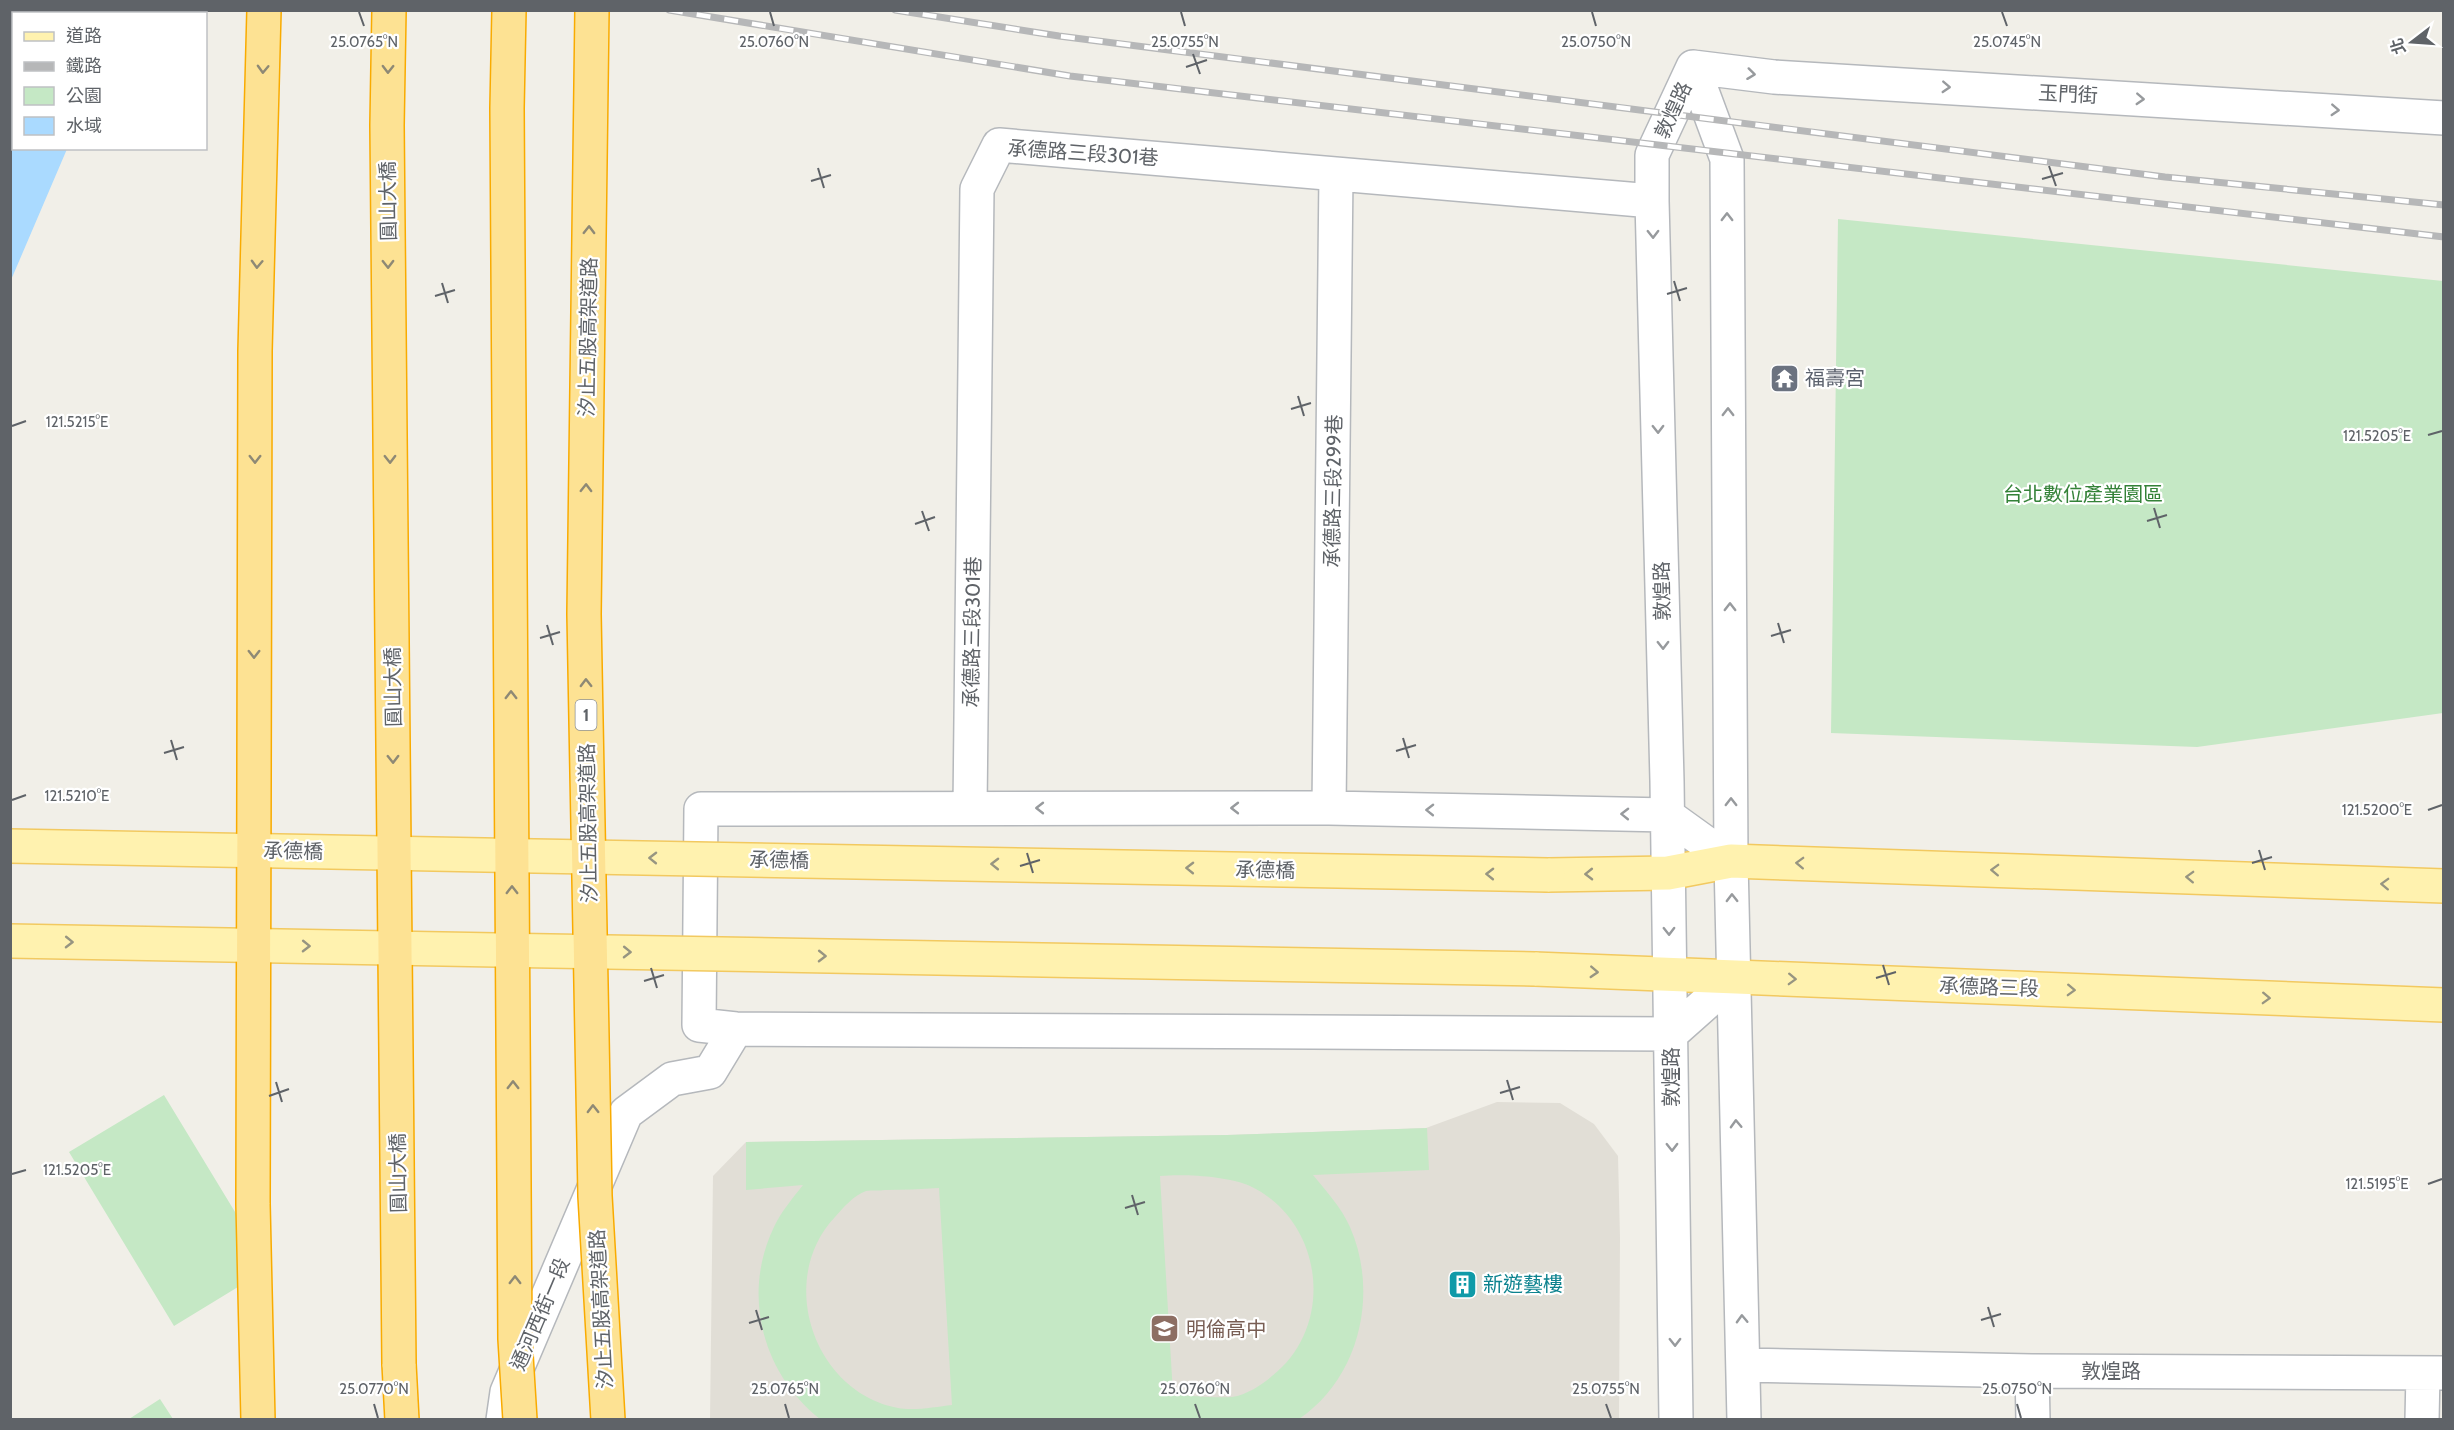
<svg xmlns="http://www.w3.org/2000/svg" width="2454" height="1430" font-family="Cabin,'Noto Sans TC',sans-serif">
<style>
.education{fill:#e1ded6}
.green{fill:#c5e8c5;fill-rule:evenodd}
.water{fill:#aadaff}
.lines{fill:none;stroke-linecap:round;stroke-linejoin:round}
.minor-casing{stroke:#b5b8bc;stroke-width:36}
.major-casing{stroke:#f2c960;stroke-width:36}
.highway-casing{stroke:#f9ab00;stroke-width:36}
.minor{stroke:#fff;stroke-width:33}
.major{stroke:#fff2af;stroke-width:33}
.highway{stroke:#fde293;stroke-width:33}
.rail-casing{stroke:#b6b7b8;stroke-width:7}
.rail{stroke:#fff;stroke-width:4.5;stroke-dasharray:14;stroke-linecap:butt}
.major-bridge-casing{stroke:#f2c960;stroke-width:36;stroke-linecap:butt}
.highway-bridge-casing{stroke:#f9ab00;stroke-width:36;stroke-linecap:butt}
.major-bridge{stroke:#fff2af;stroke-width:33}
.highway-bridge{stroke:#fde293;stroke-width:33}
.oneway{stroke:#8e8975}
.oneway2{stroke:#979a9d}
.oneway3{stroke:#979581}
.ticks{fill:none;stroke:#5f6368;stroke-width:2}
.labels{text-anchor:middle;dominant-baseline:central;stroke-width:4.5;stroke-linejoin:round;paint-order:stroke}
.shield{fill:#fff;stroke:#8f9295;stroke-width:1.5}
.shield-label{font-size:18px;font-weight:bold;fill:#5f6368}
.street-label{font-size:20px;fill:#5f6368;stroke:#fff}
.worship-label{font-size:20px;fill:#5b616d;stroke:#fff;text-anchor:start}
.park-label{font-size:20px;fill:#348238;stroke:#fff}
.culture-label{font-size:20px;fill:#0d838f;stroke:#fff;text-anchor:start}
.education-label{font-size:20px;fill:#785e54;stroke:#fff;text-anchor:start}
.ticks-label{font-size:15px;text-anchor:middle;fill:#5f6368;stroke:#fff;stroke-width:4.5;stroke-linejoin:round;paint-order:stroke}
</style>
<rect width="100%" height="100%" fill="#f1efe8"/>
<path class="education" d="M1497,1102L1560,1103L1594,1124L1618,1156L1620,1238L1619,1419L710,1420L713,1176L746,1142L1227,1135L1426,1128Z"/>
<path class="green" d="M1838,219L2443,281V713L2197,747L1831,733Z
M164,1095L269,1268L174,1326L69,1152Z
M1427,1128L1429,1170L1313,1175C1327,1192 1341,1207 1350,1227C1379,1293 1360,1378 1299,1419H820C763,1374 741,1295 774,1227C781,1212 792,1199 803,1185L746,1190V1142L1227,1135ZM1160,1176C1185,1174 1227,1176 1250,1186C1324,1221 1336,1326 1272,1376C1262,1385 1246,1395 1232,1397C1213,1398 1191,1396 1173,1394ZM939,1188L952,1405C936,1407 913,1411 898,1408C813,1392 776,1279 835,1217C843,1208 854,1195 866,1191C872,1190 879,1191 885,1190C903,1190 921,1189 939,1188Z
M160,1399L173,1419H129Z"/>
<path class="water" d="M11,10L126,11L125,14H14V148L67,149L11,280Z"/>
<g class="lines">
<defs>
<path id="minor" d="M1693,67L1727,159L1731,861L1744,1420
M1693,67L1774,77L2444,118
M970,808L977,189L999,145L1652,201
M1329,808L1336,174
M1731,861L1667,815L1329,808L701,809L699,1025L736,1029L1671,1034L1734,978
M1743,1365L2032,1371L2444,1373
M2032,1371L2033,1420
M503,1420L507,1392L626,1113L672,1079L710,1072L736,1029
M1676,1420L1667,781L1652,201V155L1693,67
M2422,1420L2423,1373"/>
<path id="major" d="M1548,875L1668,873L1731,861L2444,886
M1535,969L2444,1005"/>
<path id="highway" d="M399,1364L402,1420"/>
</defs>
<use href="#minor" class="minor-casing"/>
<use href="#major" class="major-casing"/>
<use href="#highway" class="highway-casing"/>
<use href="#minor" class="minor"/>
<use href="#major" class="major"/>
<use href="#highway" class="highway"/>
<defs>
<path id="rail" d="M669,10L1070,76L2444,237
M895,10L1059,36L2165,177L2444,205"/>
</defs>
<use href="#rail" class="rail-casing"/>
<use href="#rail" class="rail"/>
<defs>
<path id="major-bridge" d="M10,846L1548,875
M10,941L1535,969"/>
<path id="highway-bridge" d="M389,10L387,125L399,1364
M509,10L507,108L515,1339L520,1420
M592,10L584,614L595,1196L608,1420
M258,1420L253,1204L255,351L264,10"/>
</defs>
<use href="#major-bridge" class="major-bridge-casing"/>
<use href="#highway-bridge" class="highway-bridge-casing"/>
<use href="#major-bridge" class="major-bridge"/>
<use href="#highway-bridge" class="highway-bridge"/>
</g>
<defs><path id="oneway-chevron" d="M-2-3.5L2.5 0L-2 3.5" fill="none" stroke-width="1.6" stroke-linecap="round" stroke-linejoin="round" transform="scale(1.5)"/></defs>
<g class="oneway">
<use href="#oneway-chevron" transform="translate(263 69) rotate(92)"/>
<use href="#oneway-chevron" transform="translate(388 69) rotate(91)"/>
<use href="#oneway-chevron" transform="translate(589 230) rotate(-89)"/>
<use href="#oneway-chevron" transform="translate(257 264) rotate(92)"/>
<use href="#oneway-chevron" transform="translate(388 264) rotate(89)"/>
<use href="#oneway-chevron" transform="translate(255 459) rotate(90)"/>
<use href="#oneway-chevron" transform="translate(390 459) rotate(89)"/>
<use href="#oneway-chevron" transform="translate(586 488) rotate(-89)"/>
<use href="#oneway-chevron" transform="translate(254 654) rotate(90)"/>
<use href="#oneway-chevron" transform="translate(586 683) rotate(-91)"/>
<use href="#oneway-chevron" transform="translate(511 695) rotate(-90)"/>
<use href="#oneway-chevron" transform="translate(393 759) rotate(89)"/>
<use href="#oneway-chevron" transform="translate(512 890) rotate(-90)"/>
<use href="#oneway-chevron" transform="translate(513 1085) rotate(-90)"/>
<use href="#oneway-chevron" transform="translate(593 1109) rotate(-91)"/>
<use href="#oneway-chevron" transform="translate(515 1280) rotate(-90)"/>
</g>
<g class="oneway2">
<use href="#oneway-chevron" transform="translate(1751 74) rotate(7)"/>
<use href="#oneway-chevron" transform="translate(1946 87) rotate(3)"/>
<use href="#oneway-chevron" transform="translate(2140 99) rotate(3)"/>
<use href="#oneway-chevron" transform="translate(2335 110) rotate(3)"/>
<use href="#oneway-chevron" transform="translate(1727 217) rotate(-90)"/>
<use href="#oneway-chevron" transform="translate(1653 234) rotate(89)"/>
<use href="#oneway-chevron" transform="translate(1728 412) rotate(-90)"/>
<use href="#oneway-chevron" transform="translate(1658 429) rotate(89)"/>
<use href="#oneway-chevron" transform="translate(1730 607) rotate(-90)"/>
<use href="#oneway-chevron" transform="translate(1663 645) rotate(89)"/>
<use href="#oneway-chevron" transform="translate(1731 802) rotate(-90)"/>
<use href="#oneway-chevron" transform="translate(1040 808) rotate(-180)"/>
<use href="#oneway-chevron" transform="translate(1235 808) rotate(-180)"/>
<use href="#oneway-chevron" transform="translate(1430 810) rotate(-179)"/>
<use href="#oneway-chevron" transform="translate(1625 814) rotate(-179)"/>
<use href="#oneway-chevron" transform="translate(1732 898) rotate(-91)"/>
<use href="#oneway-chevron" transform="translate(1669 931) rotate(89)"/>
<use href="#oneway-chevron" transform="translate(1736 1124) rotate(-92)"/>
<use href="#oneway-chevron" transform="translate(1672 1147) rotate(89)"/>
<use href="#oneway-chevron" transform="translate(1742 1319) rotate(-92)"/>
<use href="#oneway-chevron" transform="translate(1675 1342) rotate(89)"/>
</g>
<g class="oneway3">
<use href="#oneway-chevron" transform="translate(653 858) rotate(-179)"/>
<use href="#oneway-chevron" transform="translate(1800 863) rotate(-178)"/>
<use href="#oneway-chevron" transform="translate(995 864) rotate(-179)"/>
<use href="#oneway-chevron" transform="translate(1190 868) rotate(-179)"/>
<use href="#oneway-chevron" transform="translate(1995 870) rotate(-178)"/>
<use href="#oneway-chevron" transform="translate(1490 874) rotate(-179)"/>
<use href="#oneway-chevron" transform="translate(1589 874) rotate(179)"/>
<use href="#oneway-chevron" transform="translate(2190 877) rotate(-178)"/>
<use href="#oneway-chevron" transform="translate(2385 884) rotate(-178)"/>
<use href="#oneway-chevron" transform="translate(69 942) rotate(1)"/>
<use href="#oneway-chevron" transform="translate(306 946) rotate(1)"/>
<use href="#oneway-chevron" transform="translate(627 952) rotate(1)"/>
<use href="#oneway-chevron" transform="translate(822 956) rotate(1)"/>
<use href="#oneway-chevron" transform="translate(1594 972) rotate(3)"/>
<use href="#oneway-chevron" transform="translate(1792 979) rotate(2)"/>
<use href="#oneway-chevron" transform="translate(2071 990) rotate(2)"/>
<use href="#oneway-chevron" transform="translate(2266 998) rotate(2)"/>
</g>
<path class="ticks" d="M359,12L364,26M770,12L774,26M1181,12L1185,26M1592,12L1596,26M2002,12L2007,26M1193,54L1200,74M1186,67L1207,60M2049,166L2056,186M818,168L824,188M2042,179L2063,173M811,181L831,175M1674,281L1680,301M442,283L448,303M1667,294L1687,288M435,296L455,290M1298,396L1304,416M1291,409L1311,403M12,426L26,421M2428,435L2442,431M2154,508L2160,528M922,511L929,531M2147,521L2167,515M915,524L935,517M1778,623L1784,643M547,625L553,645M1771,636L1791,630M540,638L560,632M1403,738L1409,758M171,740L177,760M1396,751L1416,745M164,753L184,747M12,800L26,795M2428,810L2442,805M2259,850L2265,870M1027,853L1033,873M2252,863L2272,857M1020,866L1040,860M1883,965L1889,985M651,968L657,988M1876,978L1896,972M644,981L664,975M1507,1080L1513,1100M276,1082L282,1102M1500,1093L1520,1087M269,1096L289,1089M12,1174L26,1170M2428,1184L2442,1179M1132,1195L1138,1215M1125,1208L1145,1202M1988,1307L1994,1327M756,1310L762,1330M1981,1320L2001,1314M749,1323L769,1317M374,1404L378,1418M785,1404L789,1418M1195,1404L1200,1418M1606,1404L1611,1418M2017,1404L2021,1418"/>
<defs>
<symbol id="temple-square" viewBox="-11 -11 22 22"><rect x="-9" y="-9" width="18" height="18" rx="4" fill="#6b7280" stroke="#fff"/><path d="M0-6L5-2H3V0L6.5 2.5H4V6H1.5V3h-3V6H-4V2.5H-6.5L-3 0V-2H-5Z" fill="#fff"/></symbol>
<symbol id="building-square" viewBox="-11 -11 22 22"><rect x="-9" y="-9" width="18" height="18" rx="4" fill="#0f9aa8" stroke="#fff"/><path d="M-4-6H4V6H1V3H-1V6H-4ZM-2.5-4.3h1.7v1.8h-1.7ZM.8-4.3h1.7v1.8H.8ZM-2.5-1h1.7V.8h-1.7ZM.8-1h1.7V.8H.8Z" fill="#fff"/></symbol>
<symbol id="school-square" viewBox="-11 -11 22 22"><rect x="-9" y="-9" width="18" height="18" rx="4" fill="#8d6e63" stroke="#fff"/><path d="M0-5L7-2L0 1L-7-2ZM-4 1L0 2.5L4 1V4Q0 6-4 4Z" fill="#fff"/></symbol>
</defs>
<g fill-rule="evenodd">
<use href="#temple-square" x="1768" y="362" width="33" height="33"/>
<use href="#building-square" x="1446" y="1268" width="33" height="33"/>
<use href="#school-square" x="1148" y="1312" width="33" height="33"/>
</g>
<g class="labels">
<rect class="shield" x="575.5" y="700" width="21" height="30" rx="4.5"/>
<g class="shield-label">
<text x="586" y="715">1</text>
</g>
<g class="street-label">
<text transform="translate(2068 94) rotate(3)">玉門街</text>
<text transform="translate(1673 110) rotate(-65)">敦煌路</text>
<text transform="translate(1083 153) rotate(4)">承德路三段301巷</text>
<text transform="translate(388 201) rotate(-91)">圓山大橋</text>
<text transform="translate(588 337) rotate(-89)">汐止五股高架道路</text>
<text transform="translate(1333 491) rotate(-89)">承德路三段299巷</text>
<text transform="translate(1662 591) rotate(-91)">敦煌路</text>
<text transform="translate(972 632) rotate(-89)">承德路三段301巷</text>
<text transform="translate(393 687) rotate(-91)">圓山大橋</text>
<text transform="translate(588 823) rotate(-91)">汐止五股高架道路</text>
<text transform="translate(293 851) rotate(1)">承德橋</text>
<text transform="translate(779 860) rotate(1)">承德橋</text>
<text transform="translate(1265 870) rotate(1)">承德橋</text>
<text transform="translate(1989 987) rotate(2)">承德路三段</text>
<text transform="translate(1671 1077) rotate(-90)">敦煌路</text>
<text transform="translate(398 1173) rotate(-91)">圓山大橋</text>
<text transform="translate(601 1309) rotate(-93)">汐止五股高架道路</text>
<text transform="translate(540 1314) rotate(-67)">通河西街一段</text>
<text x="2111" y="1371">敦煌路</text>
</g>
<g class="worship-label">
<text x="1805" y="378">福壽宮</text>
</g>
<g class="park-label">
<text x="2083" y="494">台北數位產業園區</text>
</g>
<g class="culture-label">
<text x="1483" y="1284">新遊藝樓</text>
</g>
<g class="education-label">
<text x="1186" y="1329">明倫高中</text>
</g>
</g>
<g class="ticks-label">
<text x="364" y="47">25.0765°N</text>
<text x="774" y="47">25.0760°N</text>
<text x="1185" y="47">25.0755°N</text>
<text x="1596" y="47">25.0750°N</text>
<text x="2007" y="47">25.0745°N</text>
<text x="77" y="427">121.5215°E</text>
<text x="2377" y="441">121.5205°E</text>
<text x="77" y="801">121.5210°E</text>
<text x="2377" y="815">121.5200°E</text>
<text x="77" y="1175">121.5205°E</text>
<text x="2377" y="1189">121.5195°E</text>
<text x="374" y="1394">25.0770°N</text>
<text x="785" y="1394">25.0765°N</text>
<text x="1195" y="1394">25.0760°N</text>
<text x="1606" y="1394">25.0755°N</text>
<text x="2017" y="1394">25.0750°N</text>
</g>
<rect width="2454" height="1430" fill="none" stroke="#5f6368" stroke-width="24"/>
<rect x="12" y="12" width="195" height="138" fill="#ffffff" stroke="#bfc1c3" stroke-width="1.5"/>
<rect x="24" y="32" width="30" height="9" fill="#fff2af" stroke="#bfc1c3" stroke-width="1.5"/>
<text x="66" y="42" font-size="18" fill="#5f6368">道路</text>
<rect x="24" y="62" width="30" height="9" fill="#b6b7b8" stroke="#bfc1c3" stroke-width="1.5"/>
<text x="66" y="72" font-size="18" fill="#5f6368">鐵路</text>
<rect x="24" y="87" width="30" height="18" fill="#c5e8c5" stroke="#bfc1c3" stroke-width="1.5"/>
<text x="66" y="102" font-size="18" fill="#5f6368">公園</text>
<rect x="24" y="117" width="30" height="18" fill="#aadaff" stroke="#bfc1c3" stroke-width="1.5"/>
<text x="66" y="132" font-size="18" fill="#5f6368">水域</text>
<g transform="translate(2412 42) rotate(253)" stroke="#ffffff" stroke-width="4.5" paint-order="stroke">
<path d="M0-4.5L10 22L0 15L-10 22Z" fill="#5f6368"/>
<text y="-9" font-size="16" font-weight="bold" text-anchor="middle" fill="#5f6368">北</text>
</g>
</svg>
